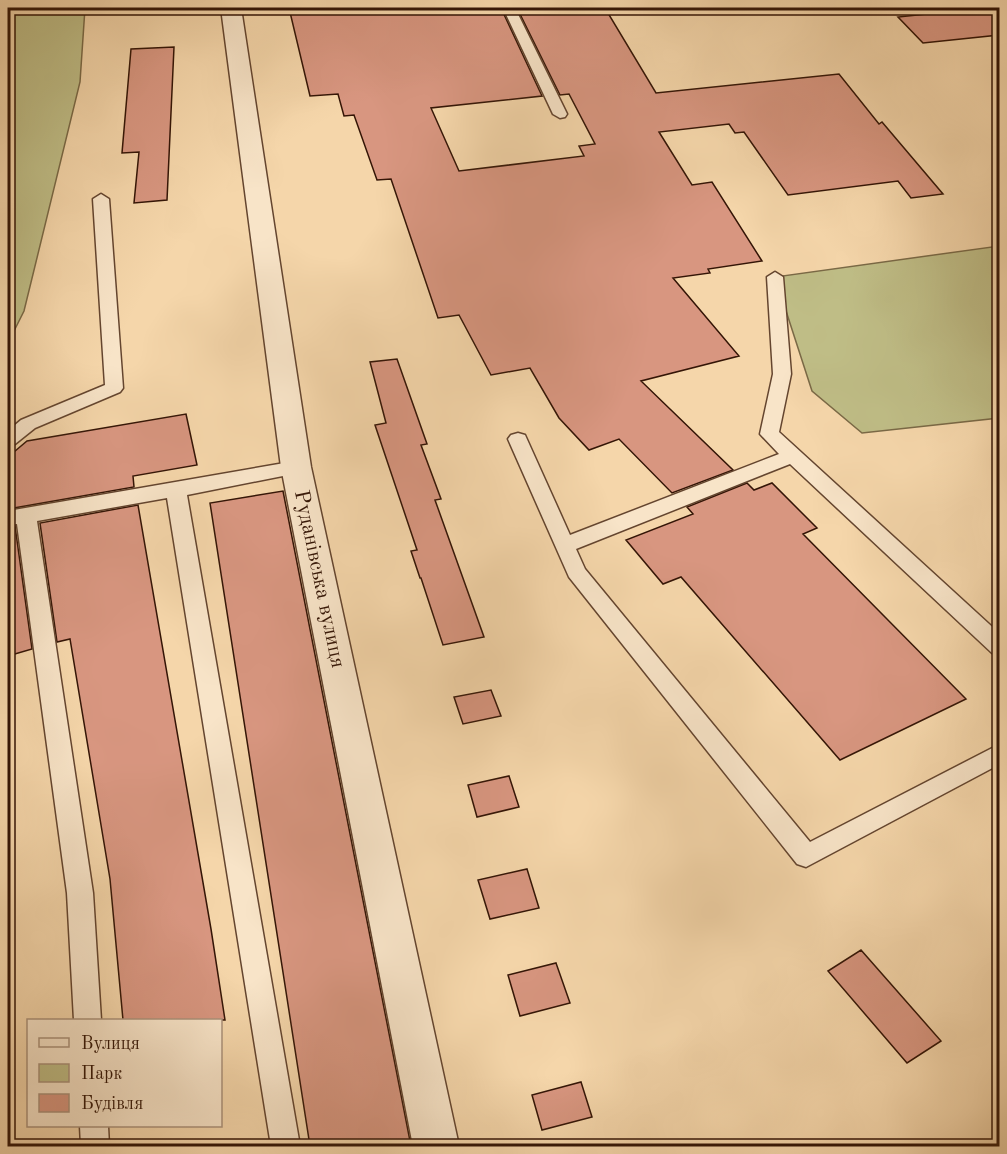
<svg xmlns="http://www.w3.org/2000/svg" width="1007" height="1154" font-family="'Old Standard TT',serif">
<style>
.green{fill:#bfbd86;stroke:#7a6946;stroke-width:1.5}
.building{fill:#d89680;stroke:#341506;stroke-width:1.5}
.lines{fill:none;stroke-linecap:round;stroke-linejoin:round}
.lane-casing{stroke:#64452f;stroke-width:3}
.street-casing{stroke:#64452f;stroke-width:3}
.lane{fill:#f8e4c8;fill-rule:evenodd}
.street{fill:#f8e4c8;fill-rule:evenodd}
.labels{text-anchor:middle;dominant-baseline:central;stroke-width:5;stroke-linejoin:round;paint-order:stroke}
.street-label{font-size:21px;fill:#341506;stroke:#f8e4c8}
</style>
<rect width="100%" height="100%" fill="#f5d6aa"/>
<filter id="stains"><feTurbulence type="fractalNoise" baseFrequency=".00333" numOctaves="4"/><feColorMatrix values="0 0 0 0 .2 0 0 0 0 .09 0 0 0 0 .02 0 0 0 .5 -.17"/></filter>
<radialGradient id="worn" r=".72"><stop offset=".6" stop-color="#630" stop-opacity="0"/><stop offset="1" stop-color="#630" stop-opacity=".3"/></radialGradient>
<path class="green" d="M8,8H85L80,82L24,311L8,343Z
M999,246V418L862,433L812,391L775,277Z"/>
<path class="building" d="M289,8H501L542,96L431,108L459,171L584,156L579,146L595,144L569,94L560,95L517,8H605L656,93L839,74L879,124L882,122L943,194L911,198L898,181L788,195L744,132L735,133L729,124L659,132L692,185L712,182L762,261L708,269L710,273L673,278L739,356L641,381L733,470L672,493L619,439L589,450L559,418L530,368L491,375L459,315L438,318L391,179L377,180L354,115L344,116L338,94L310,96Z
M985,8H999V35L923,43L898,17Z
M174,47L167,200L134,203L139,152L122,153L131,49Z
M397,359L427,444L421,445L441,499L435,500L484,637L443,645L421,578H420L411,551L417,550L375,425L386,423L370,362Z
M186,414L197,465L133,476L134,487L8,509V457L27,441Z
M747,483L754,490L772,483L817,528L803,534L966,699L840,760L681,577L663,584L626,540L693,514L687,507Z
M283,491L411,1146H310L210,503Z
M138,505L211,929L225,1020H123L110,879L70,639L57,642L40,523Z
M15,526L32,649L8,656V527Z
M491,690L501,716L463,724L454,697Z
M509,776L519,807L477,817L468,785Z
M527,869L539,908L490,919L478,880Z
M861,950L941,1041L907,1063L828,971Z
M556,963L570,1003L520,1016L508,975Z
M581,1082L592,1117L542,1130L532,1095Z"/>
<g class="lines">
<defs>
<path id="lane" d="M503,8H515L567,114L565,117L560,118L553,114Z
M101,194L109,199L123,388L120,392L35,428L15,444L8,446V431L21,420L105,385L93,199Z
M775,272L783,277L791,374L779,432L1000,634V655L992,653L790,464L576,549L585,569L810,842L1000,744V764L806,867L797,864L569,577L508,439L511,435L518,433L525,435L570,535L779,454L760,434L773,374L767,277Z
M296,461L303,462L306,467L303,472L187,495L300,1146H271L167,498L37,521L93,893L101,1020H74L67,893L17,524L8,525V511Z
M80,1126H108L109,1146H81Z"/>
<path id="street" d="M221,8H241L311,467L459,1146H413L281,467Z"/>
</defs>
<use href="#lane" class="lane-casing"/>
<use href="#street" class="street-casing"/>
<use href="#lane" class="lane"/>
<use href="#street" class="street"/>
</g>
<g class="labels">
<g class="street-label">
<text transform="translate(319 579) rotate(78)">Руданівська вулиця</text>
</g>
</g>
<rect width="1007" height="1154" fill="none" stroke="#f5d6aa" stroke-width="30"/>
<rect x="9" y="9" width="989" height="1136" fill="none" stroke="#341506" stroke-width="3"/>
<rect x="15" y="15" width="977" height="1124" fill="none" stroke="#341506" stroke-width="1.5"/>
<rect x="27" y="1019" width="195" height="108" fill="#f8e4c8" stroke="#aa917a" stroke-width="1.5"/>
<rect x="39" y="1038" width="30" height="9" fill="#f8e4c8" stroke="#aa917a" stroke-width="1.5"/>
<text x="81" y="1049" font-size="18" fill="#341506">Вулиця</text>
<rect x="39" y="1064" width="30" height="18" fill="#bfbd86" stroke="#aa917a" stroke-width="1.5"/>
<text x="81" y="1079" font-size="18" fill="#341506">Парк</text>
<rect x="39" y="1094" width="30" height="18" fill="#d89680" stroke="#aa917a" stroke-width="1.5"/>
<text x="81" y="1109" font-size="18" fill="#341506">Будівля</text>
<rect width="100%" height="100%" filter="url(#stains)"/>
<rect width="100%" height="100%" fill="url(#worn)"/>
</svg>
